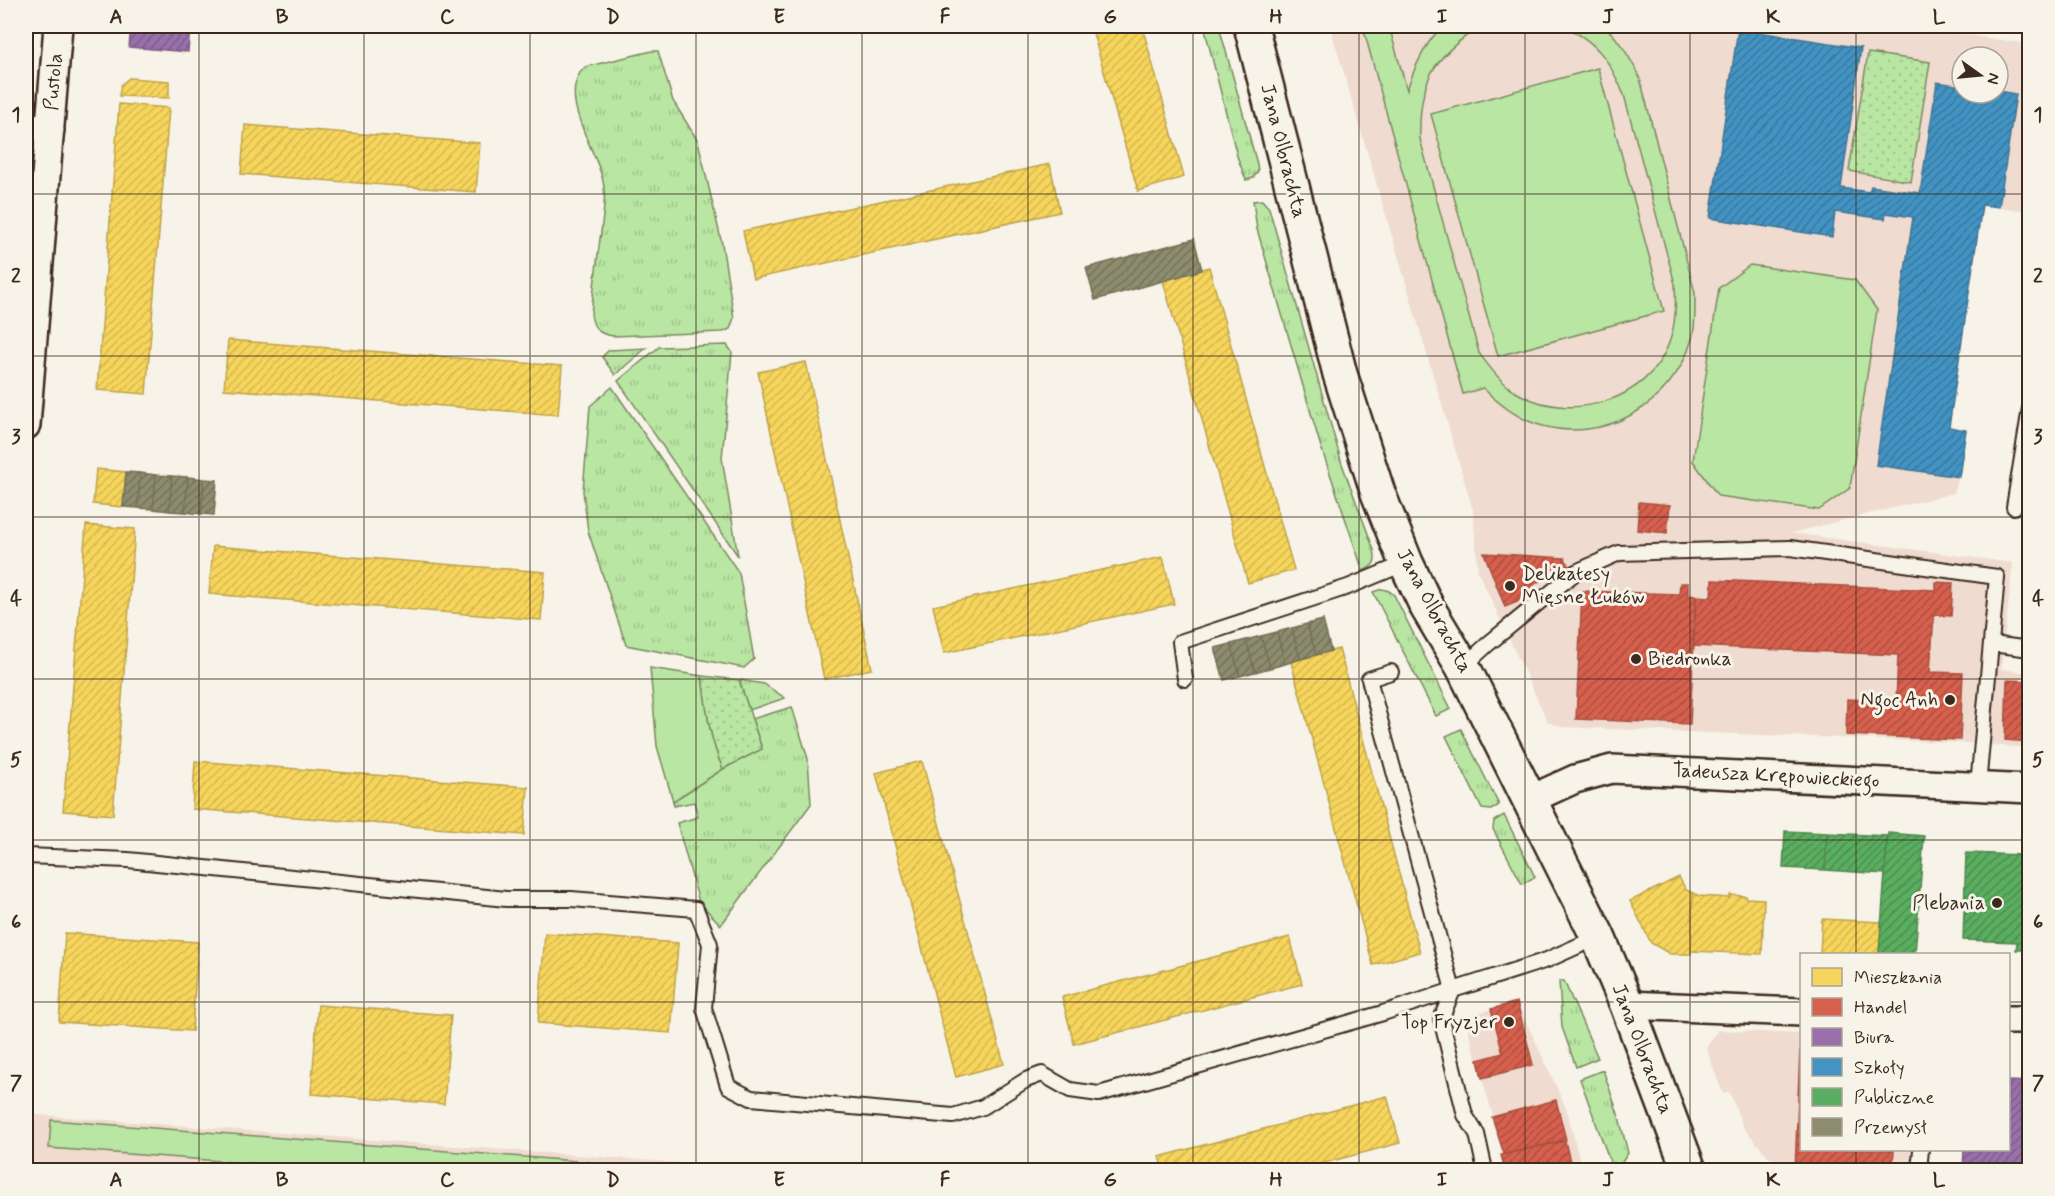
<svg xmlns="http://www.w3.org/2000/svg" width="2055" height="1196" font-family="Mynerve,sans-serif">
<style>
.built{fill:#efdbcf;fill-rule:evenodd}
.grass{fill:url(#grass-tufts);stroke:#7a8860;stroke-width:1.5}
.park{fill:url(#park-dots);stroke:#7a8860;stroke-width:1.5}
.pitch{fill:#b9e6a3;stroke:#7a8860;stroke-width:1.5}
.homes{fill:url(#homes-hatch);stroke:#bea249;stroke-width:1.5}
.shops{fill:url(#shops-hatch);stroke:#a8503f;stroke-width:1.5}
.offices{fill:url(#offices-hatch);stroke:#7d5b81;stroke-width:1.5}
.schools{fill:url(#schools-hatch);stroke:#417492;stroke-width:1.5}
.public{fill:url(#public-hatch);stroke:#51864d;stroke-width:1.5}
.industry{fill:url(#industry-hatch);stroke:#746f56;stroke-width:1.5}
.lines{fill:none;stroke-linecap:round;stroke-linejoin:round}
.service-casing{stroke:#3b2a1e;stroke-width:18}
.minor-casing{stroke:#3b2a1e;stroke-width:32}
.tertiary-casing{stroke:#3b2a1e;stroke-width:38}
.service{stroke:#f7f3e8;stroke-width:14}
.minor{stroke:#f7f3e8;stroke-width:27}
.tertiary{stroke:#f7f3e8;stroke-width:33}
.grid{fill:none;stroke:#3b2a1e;stroke-width:1.5;stroke-opacity:0.55}
.poi-dot{fill:#3b2a1e;stroke:#f7f3e8;stroke-width:2}
.labels{text-anchor:middle;dominant-baseline:central;stroke-width:6;stroke-linejoin:round;paint-order:stroke}
.street-label{font-size:20px;fill:#3b2a1e;stroke:#f7f3e8}
.poi-label{font-size:20px;fill:#3b2a1e;stroke:#f7f3e8;text-anchor:end}
.neatline{fill:none;stroke:#3b2a1e;stroke-width:2}
.grid-label{font-size:20px;text-anchor:middle;font-weight:bold;fill:#3b2a1e}
</style>
<defs>
<pattern id="grass-tufts" width="24" height="20" patternUnits="userSpaceOnUse" patternTransform="scale(1.5)"><rect width="24" height="20" fill="#b9e6a3"/><path d="M3 7l-1-3M5 7V3M7 7l1-3M15 17l-1-3M17 17v-4M19 17l1-3" fill="none" stroke="#a0c58c"/></pattern>
<pattern id="park-dots" width="8" height="8" patternUnits="userSpaceOnUse" patternTransform="scale(1.5)"><rect width="8" height="8" fill="#b9e6a3"/><path d="M2 2h.1M6 6h.1" fill="none" stroke="#a0c58c" stroke-width="1.8" stroke-linecap="round"/></pattern>
<pattern id="homes-hatch" width="6" height="6" patternUnits="userSpaceOnUse" patternTransform="scale(1.5)"><rect width="6" height="6" fill="#f6d55c"/><path d="M-1 1l2-2M0 6l6-6M5 7l2-2" fill="none" stroke="#d4b750"/></pattern>
<pattern id="shops-hatch" width="6" height="6" patternUnits="userSpaceOnUse" patternTransform="scale(1.5)"><rect width="6" height="6" fill="#d6604d"/><path d="M-1 1l2-2M0 6l6-6M5 7l2-2" fill="none" stroke="#af4f3f"/></pattern>
<pattern id="offices-hatch" width="6" height="6" patternUnits="userSpaceOnUse" patternTransform="scale(1.5)"><rect width="6" height="6" fill="#9970ab"/><path d="M-1 1l2-2M0 6l6-6M5 7l2-2" fill="none" stroke="#7e5c8b"/></pattern>
<pattern id="schools-hatch" width="6" height="6" patternUnits="userSpaceOnUse" patternTransform="scale(1.5)"><rect width="6" height="6" fill="#4393c3"/><path d="M-1 1l2-2M0 6l6-6M5 7l2-2" fill="none" stroke="#39789e"/></pattern>
<pattern id="public-hatch" width="6" height="6" patternUnits="userSpaceOnUse" patternTransform="scale(1.5)"><rect width="6" height="6" fill="#5aae61"/><path d="M-1 1l2-2M0 6l6-6M5 7l2-2" fill="none" stroke="#4c8e4f"/></pattern>
<pattern id="industry-hatch" width="6" height="6" patternUnits="userSpaceOnUse" patternTransform="scale(1.5)"><rect width="6" height="6" fill="#8c8c6e"/><path d="M-1 1l2-2M0 6l6-6M5 7l2-2" fill="none" stroke="#74735a"/></pattern>
</defs>
<rect width="100%" height="100%" fill="#f7f3e8"/>
<filter id="ink" filterUnits="userSpaceOnUse"><feTurbulence type="fractalNoise" baseFrequency=".0167" numOctaves="2"/><feDisplacementMap in="SourceGraphic" scale="12" xChannelSelector="R" yChannelSelector="G"/><feConvolveMatrix kernelMatrix="1 2 1 2 8 2 1 2 1" color-interpolation-filters="sRGB"/></filter>
<g filter="url(#ink)">
<path class="built" d="M1330,26H1908L2029,44V211L1982,205L1949,426L1966,430L1959,477L1954,493L1791,533L2013,563L2001,669L2029,673V748L1967,743L1562,727L1548,722L1478,572L1473,510ZM1962,57H1998V93H1962Z
M1517,1002L1567,1110L1582,1170H1505L1501,1155L1504,1154L1465,1019L1469,1016Z
M1718,1030L1801,1034L1802,1150H1915L1914,1170H1780L1743,1127L1729,1091L1723,1094L1706,1048Z
M26,1114L736,1167V1170H26Z"/>
<path class="grass" d="M1204,26H1219L1257,164L1258,171L1253,178L1246,180L1237,156Z
M652,51H658L673,101L698,141L722,244L734,318L730,329L723,332L613,336C599,334 593,329 591,314C594,287 597,259 601,232C603,215 607,194 602,177C594,146 556,94 585,67Z
M1262,200L1269,208L1342,464L1374,550C1377,562 1374,566 1363,571L1320,444L1257,229L1253,201Z
M727,345L732,352L722,458L738,556L618,381L659,347Z
M646,348L615,375L602,357L609,350Z
M612,387L739,573L754,659L744,668L626,645L588,531L583,491L590,406Z
M1382,589L1389,591L1394,595L1451,709L1436,716L1373,592Z
M739,680L764,684L785,698L749,710Z
M792,707L808,759L811,804L721,925L699,902L677,823L698,817L694,802L674,806L673,801L723,769L762,749L752,719Z
M1461,729L1499,805L1491,810L1482,809L1446,736Z
M1504,815L1535,877L1522,884L1493,829L1494,821Z
M1559,981H1564L1598,1058L1576,1067L1562,1027Z
M1603,1070L1619,1117L1628,1153L1617,1170H1613L1580,1079Z"/>
<path class="park" d="M1868,53L1930,62L1911,182L1849,171Z
M702,676L739,680L762,749L723,769C709,739 706,708 702,676Z"/>
<path class="pitch" d="M1367,26H1389L1407,90C1412,74 1429,31 1447,26C1457,23 1471,25 1481,26C1433,56 1418,82 1420,139L1479,353C1491,369 1503,386 1521,395C1573,422 1648,401 1669,343C1676,324 1676,305 1675,284L1624,95C1610,61 1597,41 1563,26H1605C1621,42 1631,58 1640,78L1695,293C1695,308 1696,324 1692,339C1673,405 1603,446 1536,424C1515,417 1499,404 1483,388L1463,394L1363,27Z
M1598,68L1664,311L1498,356L1431,114Z
M1750,265L1855,280L1877,310L1850,488L1819,510L1718,496L1693,461L1719,288Z
M650,668L702,676C706,708 709,739 723,769L673,801L657,746Z
M51,1120L589,1162L588,1170H340L49,1148Z"/>
<path class="homes" d="M1091,26H1142L1184,177L1138,191Z
M129,78L169,81V98L119,96L121,85Z
M119,104L169,108L146,394L97,390Z
M245,125L480,143L476,192L241,174Z
M1050,164L1060,212L753,279L743,231Z
M1209,267L1294,570L1248,583L1163,281Z
M228,340L562,366L558,415L224,389Z
M806,362L872,669L824,679L758,372Z
M96,469L126,472L123,507L93,504Z
M86,525L135,529L113,815L63,811Z
M213,546L545,572L541,620L209,594Z
M1163,557L1174,604L944,653L933,606Z
M1339,649L1420,952L1373,965L1291,662Z
M195,761L528,787L524,835L192,809Z
M922,761L1004,1064L956,1077L876,773Z
M1679,877L1686,890L1693,893L1691,954H1670L1651,943L1630,901Z
M1693,893L1700,896L1730,898V895L1746,896V898L1764,899L1762,954L1691,951Z
M1822,919L1881,922L1879,954H1815H1820Z
M65,933L198,942L192,1031L59,1022Z
M545,933L678,943L671,1033L538,1023Z
M1290,937L1302,984L1074,1044L1062,997Z
M318,1005L451,1015L444,1104L311,1094Z
M1387,1096L1400,1143L1298,1170H1163L1159,1157Z"/>
<path class="shops" d="M1639,502L1670,505L1667,533L1637,530Z
M1484,553L1565,558L1570,569L1537,582L1517,602L1505,607Z
M1712,580L1936,590V582L1953,583L1951,616L1934,615L1930,672L1963,673L1960,740L1846,735L1847,699L1896,701L1898,655L1693,646L1696,596L1711,597Z
M1680,583H1688V595L1696,596L1690,724L1576,719L1582,591L1679,594Z
M2007,680L2030,681V742L2005,740Z
M1517,1002L1533,1065L1482,1078L1478,1060L1503,1053L1491,1009Z
M1800,1050L1802,1150H1894L1893,1170H1795Z
M1556,1100L1566,1140L1504,1154L1492,1117Z
M1565,1141L1572,1170H1505L1501,1155Z"/>
<path class="offices" d="M131,26H190L188,52L129,47Z
M2008,1081L2030,1082V1170H1963L1964,1150H2008Z"/>
<path class="schools" d="M1738,29L1861,48L1841,188L1869,192L1871,186L1920,193L1937,82L1962,86V93H1998V91L2016,94L1999,207L1982,205L1949,427L1966,430L1959,477L1876,465L1913,217L1886,213L1885,219L1835,212L1832,237L1710,218Z"/>
<path class="public" d="M1785,831L1827,833L1825,870L1783,868Z
M1827,833L1887,836L1885,874L1825,870Z
M1888,833L1924,836L1915,954H1879Z
M1966,853L2023,855L2022,865L2030,866V950H2016L2017,942L1963,940Z"/>
<path class="industry" d="M1194,239L1202,270L1095,300L1086,268Z
M126,472L140,473L138,508L123,507Z
M140,473L156,475L153,509L138,508Z
M156,475L172,476L169,511L153,509Z
M172,476L188,477L185,512L169,511Z
M188,477L204,479L201,514L185,512Z
M204,479L217,480L214,515L201,514Z
M1323,620L1331,651L1316,655L1307,624Z
M1307,624L1316,655L1300,659L1292,628Z
M1292,628L1300,659L1285,664L1277,632Z
M1277,632L1285,664L1270,668L1261,636Z
M1261,636L1270,668L1255,672L1246,640Z
M1246,640L1255,672L1240,676L1231,644Z
M1231,644L1240,676L1224,680L1215,648Z"/>
<g class="lines">
<defs>
<path id="service" d="M2014,507L2030,408
M1992,644L2030,649
M1463,667L1488,644L1576,572L1619,553L1790,548L1997,577L1978,786
M1185,679L1180,642L1348,587L1406,563
M26,856L128,860L506,899H571L696,909L710,944L704,1008L728,1086L751,1098L953,1116L983,1107L1026,1080L1042,1074L1070,1090L1099,1094L1383,1013L1453,990L1369,679L1391,672
M1485,1170L1477,1134L1465,1115L1441,1019L1453,990L1547,960L1598,937
M1919,1170L1921,1150"/>
<path id="minor" d="M26,126L50,130
M26,425L58,26
M1529,800L1575,779L1612,769L2030,789
M1627,1005L1802,1012
M2008,1020H2030"/>
<path id="tertiary" d="M1251,26L1340,374L1378,493L1406,563L1427,607L1463,667L1598,937L1627,1005L1689,1170"/>
</defs>
<use href="#service" class="service-casing"/>
<use href="#minor" class="minor-casing"/>
<use href="#tertiary" class="tertiary-casing"/>
<use href="#service" class="service"/>
<use href="#minor" class="minor"/>
<use href="#tertiary" class="tertiary"/>
</g>
</g>
<path class="grid" d="M199,26V1170M364,26V1170M530,26V1170M696,26V1170M862,26V1170M1028,26V1170M1193,26V1170M1359,26V1170M1525,26V1170M1690,26V1170M1856,26V954M26,194H2030M26,356H2030M26,517H2030M26,679H2030M26,840H2030M26,1002H1802M2008,1002H2030M1856,1150V1170"/>
<g class="poi-dot">
<circle cx="1510" cy="586" r="6"/>
<circle cx="1636" cy="659" r="6"/>
<circle cx="1950" cy="700" r="6"/>
<circle cx="1997" cy="903" r="6"/>
<circle cx="1509" cy="1022" r="6"/>
</g>
<g class="labels">
<g class="street-label">
<text transform="translate(54 82) rotate(-85)">Pustola</text>
<text transform="translate(1283 151) rotate(76)">Jana Olbrachta</text>
<text transform="translate(1434 611) rotate(62)">Jana Olbrachta</text>
<text transform="translate(1776 776) rotate(3)">Tadeusza Krępowieckiego</text>
<text transform="translate(1642 1049) rotate(69)">Jana Olbrachta</text>
</g>
<g class="poi-label">
<text x="1522" y="574" text-anchor="start">Delikatesy<tspan x="1522" dy="23">Mięsne Łuków</tspan></text>
<text x="1648" y="659" text-anchor="start">Biedronka</text>
<text x="1938" y="700">Ngoc Anh</text>
<text x="1985" y="903">Plebania</text>
<text x="1497" y="1022">Top Fryzjer</text>
</g>
</g>
<rect width="2055" height="1196" fill="none" stroke="#f7f3e8" stroke-width="66"/>
<rect x="1800" y="953" width="210" height="198" fill="#f7f3e8" stroke="#aca397" stroke-width="1.5"/>
<rect x="1812" y="968" width="30" height="18" fill="#f6d55c" stroke="#aca397" stroke-width="1.5"/>
<text x="1854" y="983" font-size="18" fill="#3b2a1e">Mieszkania</text>
<rect x="1812" y="998" width="30" height="18" fill="#d6604d" stroke="#aca397" stroke-width="1.5"/>
<text x="1854" y="1013" font-size="18" fill="#3b2a1e">Handel</text>
<rect x="1812" y="1028" width="30" height="18" fill="#9970ab" stroke="#aca397" stroke-width="1.5"/>
<text x="1854" y="1043" font-size="18" fill="#3b2a1e">Biura</text>
<rect x="1812" y="1058" width="30" height="18" fill="#4393c3" stroke="#aca397" stroke-width="1.5"/>
<text x="1854" y="1073" font-size="18" fill="#3b2a1e">Szkoły</text>
<rect x="1812" y="1088" width="30" height="18" fill="#5aae61" stroke="#aca397" stroke-width="1.5"/>
<text x="1854" y="1103" font-size="18" fill="#3b2a1e">Publiczne</text>
<rect x="1812" y="1118" width="30" height="18" fill="#8c8c6e" stroke="#aca397" stroke-width="1.5"/>
<text x="1854" y="1133" font-size="18" fill="#3b2a1e">Przemysł</text>
<g transform="translate(1980 75) rotate(105)"><circle r="28" fill="#f7f3e8" stroke="#aca397" stroke-width="1.5"/>
<path d="M0-4.5L10 22L0 15L-10 22Z" fill="#3b2a1e"/>
<text y="-9" font-size="16" font-weight="bold" text-anchor="middle" fill="#3b2a1e">N</text>
</g>
<rect x="33" y="33" width="1989" height="1130" class="neatline"/>
<g class="grid-label">
<text x="116" y="23">A</text>
<text x="282" y="23">B</text>
<text x="447" y="23">C</text>
<text x="613" y="23">D</text>
<text x="779" y="23">E</text>
<text x="945" y="23">F</text>
<text x="1110" y="23">G</text>
<text x="1276" y="23">H</text>
<text x="1442" y="23">I</text>
<text x="1608" y="23">J</text>
<text x="1773" y="23">K</text>
<text x="1939" y="23">L</text>
<text x="16" y="121">1</text>
<text x="2038" y="121">1</text>
<text x="16" y="282">2</text>
<text x="2038" y="282">2</text>
<text x="16" y="443">3</text>
<text x="2038" y="443">3</text>
<text x="16" y="605">4</text>
<text x="2038" y="605">4</text>
<text x="16" y="766">5</text>
<text x="2038" y="766">5</text>
<text x="16" y="928">6</text>
<text x="2038" y="928">6</text>
<text x="16" y="1089">7</text>
<text x="2038" y="1089">7</text>
<text x="116" y="1186">A</text>
<text x="282" y="1186">B</text>
<text x="447" y="1186">C</text>
<text x="613" y="1186">D</text>
<text x="779" y="1186">E</text>
<text x="945" y="1186">F</text>
<text x="1110" y="1186">G</text>
<text x="1276" y="1186">H</text>
<text x="1442" y="1186">I</text>
<text x="1608" y="1186">J</text>
<text x="1773" y="1186">K</text>
<text x="1939" y="1186">L</text>
</g>
</svg>
